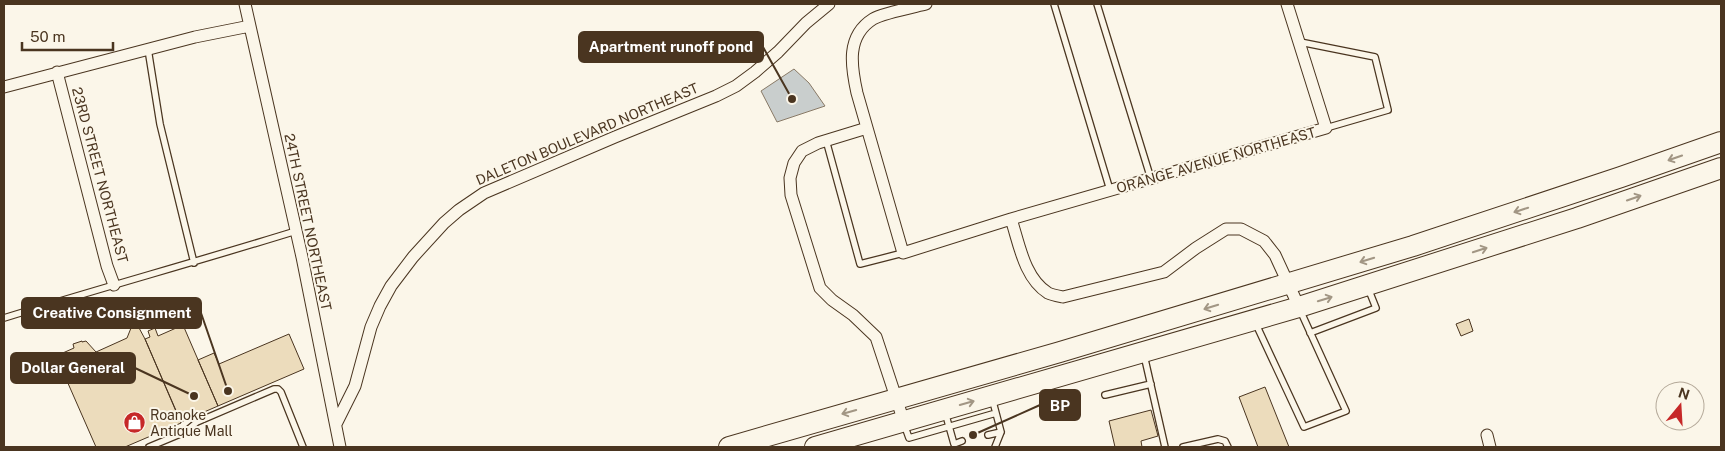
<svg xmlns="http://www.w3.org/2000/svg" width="1725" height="451" font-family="'Public Sans',sans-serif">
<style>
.water{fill:#c9cecd;stroke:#887966}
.building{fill:#ecdcbc;stroke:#4a3520}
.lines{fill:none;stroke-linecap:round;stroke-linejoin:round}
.lane-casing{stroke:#4a3520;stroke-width:8}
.street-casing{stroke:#4a3520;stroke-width:13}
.highway-casing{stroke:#4a3520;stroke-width:22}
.lane{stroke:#fbf6e9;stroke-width:5.5}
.street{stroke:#fbf6e9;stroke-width:11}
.highway{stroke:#fbf6e9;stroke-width:20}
.oneway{stroke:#a29684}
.labels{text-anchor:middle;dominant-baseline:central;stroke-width:4;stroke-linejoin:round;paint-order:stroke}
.street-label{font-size:14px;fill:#4a3520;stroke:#fbf6e9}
.poi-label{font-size:14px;fill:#4a3520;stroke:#fbf6e9;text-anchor:start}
.leader{fill:none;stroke:#4a3520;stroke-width:2}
.callout-dot{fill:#4a3520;stroke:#fbf6e9;stroke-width:2}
.callout{fill:#4a3520;stroke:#4a3520;stroke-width:2}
.callout-label{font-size:15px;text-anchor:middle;font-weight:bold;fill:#fff}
</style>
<rect width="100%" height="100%" fill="#fbf6e9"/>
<path class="water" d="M794,69L809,83L825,106L777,122L761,91Z"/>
<path class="building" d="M1469,319L1473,331L1461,336L1456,324Z
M135,325L138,326L145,339L181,423L125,447H96L56,356L74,348L73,344L82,341V342L86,341L96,352L127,338L131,328Z
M183,325L218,406L181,422L145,339L150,337L148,331L155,328L158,336Z
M289,334L304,369L218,406L198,360L214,353L219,364Z
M1265,387L1289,447H1258L1239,397Z
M1151,410L1158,436L1141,441L1142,447H1115L1109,421Z"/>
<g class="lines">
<defs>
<path id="lane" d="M1054,4L1110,190
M1097,4L1151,179
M1300,42L1375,57L1388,110L1326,128
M148,49L160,124L194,263
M826,140L860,264L903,253
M4,318C101,288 199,261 296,231
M1255,322L1304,427L1346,411L1300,310
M1310,333L1376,308L1368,288
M1144,355L1165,447
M1105,395L1151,384
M945,412L954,444L962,441
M904,424L909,438L996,413L992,398
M988,435L1001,432L996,413
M149,447L185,432L197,422L274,389H278L281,392L303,447
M995,447L1001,432
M1183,447L1218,439L1225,441L1228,447"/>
<path id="street" d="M245,4L302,257L340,447
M926,4C914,7 883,13 873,19C846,36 851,66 857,93L903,253L1011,219
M1287,4L1326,128L1011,219C1019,243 1024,278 1048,293C1052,295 1058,296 1063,297L1164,272L1196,248L1226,229H1241L1264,241L1275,255L1299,307
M57,72L107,266L114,285
M4,87L195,37L250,26
M867,128L818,143L802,151L794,163L790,178L791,195L820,288L832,300L853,315L876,337L904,422
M336,424L355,386L371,327L380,306L391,286L413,257L444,223L459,210L484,193L615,137L716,96L736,86L755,72L778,52L806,23L829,4
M1487,435L1490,447"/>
<path id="highway" d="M729,447L1060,352L1413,246L1621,177L1721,142
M815,447L1299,307L1577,218L1721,168"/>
</defs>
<use href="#lane" class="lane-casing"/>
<use href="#street" class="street-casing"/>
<use href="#highway" class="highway-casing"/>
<use href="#lane" class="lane"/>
<use href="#street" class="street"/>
<use href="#highway" class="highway"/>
</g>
<defs><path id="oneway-shaft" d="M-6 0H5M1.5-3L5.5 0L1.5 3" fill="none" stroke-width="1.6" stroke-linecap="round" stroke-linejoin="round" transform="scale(1.25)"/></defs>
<g class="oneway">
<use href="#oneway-shaft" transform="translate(1675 158) rotate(161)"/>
<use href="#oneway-shaft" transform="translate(1634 198) rotate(-19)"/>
<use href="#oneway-shaft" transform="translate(1521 210) rotate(162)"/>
<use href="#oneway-shaft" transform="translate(1480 250) rotate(-18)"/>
<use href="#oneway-shaft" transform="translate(1367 260) rotate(163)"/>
<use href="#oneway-shaft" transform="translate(1325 299) rotate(-17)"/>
<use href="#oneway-shaft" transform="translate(1211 307) rotate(163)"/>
<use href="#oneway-shaft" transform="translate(967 403) rotate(-16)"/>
<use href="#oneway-shaft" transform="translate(849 412) rotate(164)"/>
</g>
<defs>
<symbol id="shop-disc" viewBox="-11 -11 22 22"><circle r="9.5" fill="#c62828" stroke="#fbf6e9"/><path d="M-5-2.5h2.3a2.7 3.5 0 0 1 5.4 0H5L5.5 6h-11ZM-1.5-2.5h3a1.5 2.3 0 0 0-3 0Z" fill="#fff"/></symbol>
</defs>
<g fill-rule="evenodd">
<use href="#shop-disc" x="122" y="410" width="25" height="25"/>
</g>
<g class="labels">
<g class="street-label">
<text transform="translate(587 134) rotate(-23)">DALETON BOULEVARD NORTHEAST</text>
<text transform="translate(1216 160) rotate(-16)">ORANGE AVENUE NORTHEAST</text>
<text transform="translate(100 175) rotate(75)">23RD STREET NORTHEAST</text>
<text transform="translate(308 222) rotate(78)">24TH STREET NORTHEAST</text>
</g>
<g class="poi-label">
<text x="150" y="415">Roanoke<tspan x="150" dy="16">Antique Mall</tspan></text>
</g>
</g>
<path class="leader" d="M792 99L763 47M228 391L201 313M194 396L135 368M973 435L1040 405"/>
<g class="callout-dot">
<circle cx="792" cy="99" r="5"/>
<circle cx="228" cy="391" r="5"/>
<circle cx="194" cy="396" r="5"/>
<circle cx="973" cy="435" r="5"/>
</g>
<g class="callout">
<rect x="579" y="32" width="184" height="30" rx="5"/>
<rect x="22" y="298" width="179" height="30" rx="5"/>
<rect x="11" y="353" width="124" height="30" rx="5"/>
<rect x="1040" y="390" width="40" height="30" rx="5"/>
</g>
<g class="callout-label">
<text x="671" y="52">Apartment runoff pond</text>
<text x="112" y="318">Creative Consignment</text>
<text x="73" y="373">Dollar General</text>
<text x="1060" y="411">BP</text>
</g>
<rect width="1725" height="451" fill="none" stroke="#4a3520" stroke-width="10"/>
<g transform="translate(1680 406) rotate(18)"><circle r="24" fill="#fbf6e9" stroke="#b4a999"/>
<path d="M0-4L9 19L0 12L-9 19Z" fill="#c62828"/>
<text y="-8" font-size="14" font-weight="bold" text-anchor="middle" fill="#4a3520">N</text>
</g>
<path d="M22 42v8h91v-8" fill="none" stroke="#4a3520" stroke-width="2.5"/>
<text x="30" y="42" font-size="15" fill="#4a3520" stroke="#fbf6e9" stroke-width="4" paint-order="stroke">50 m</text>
</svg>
